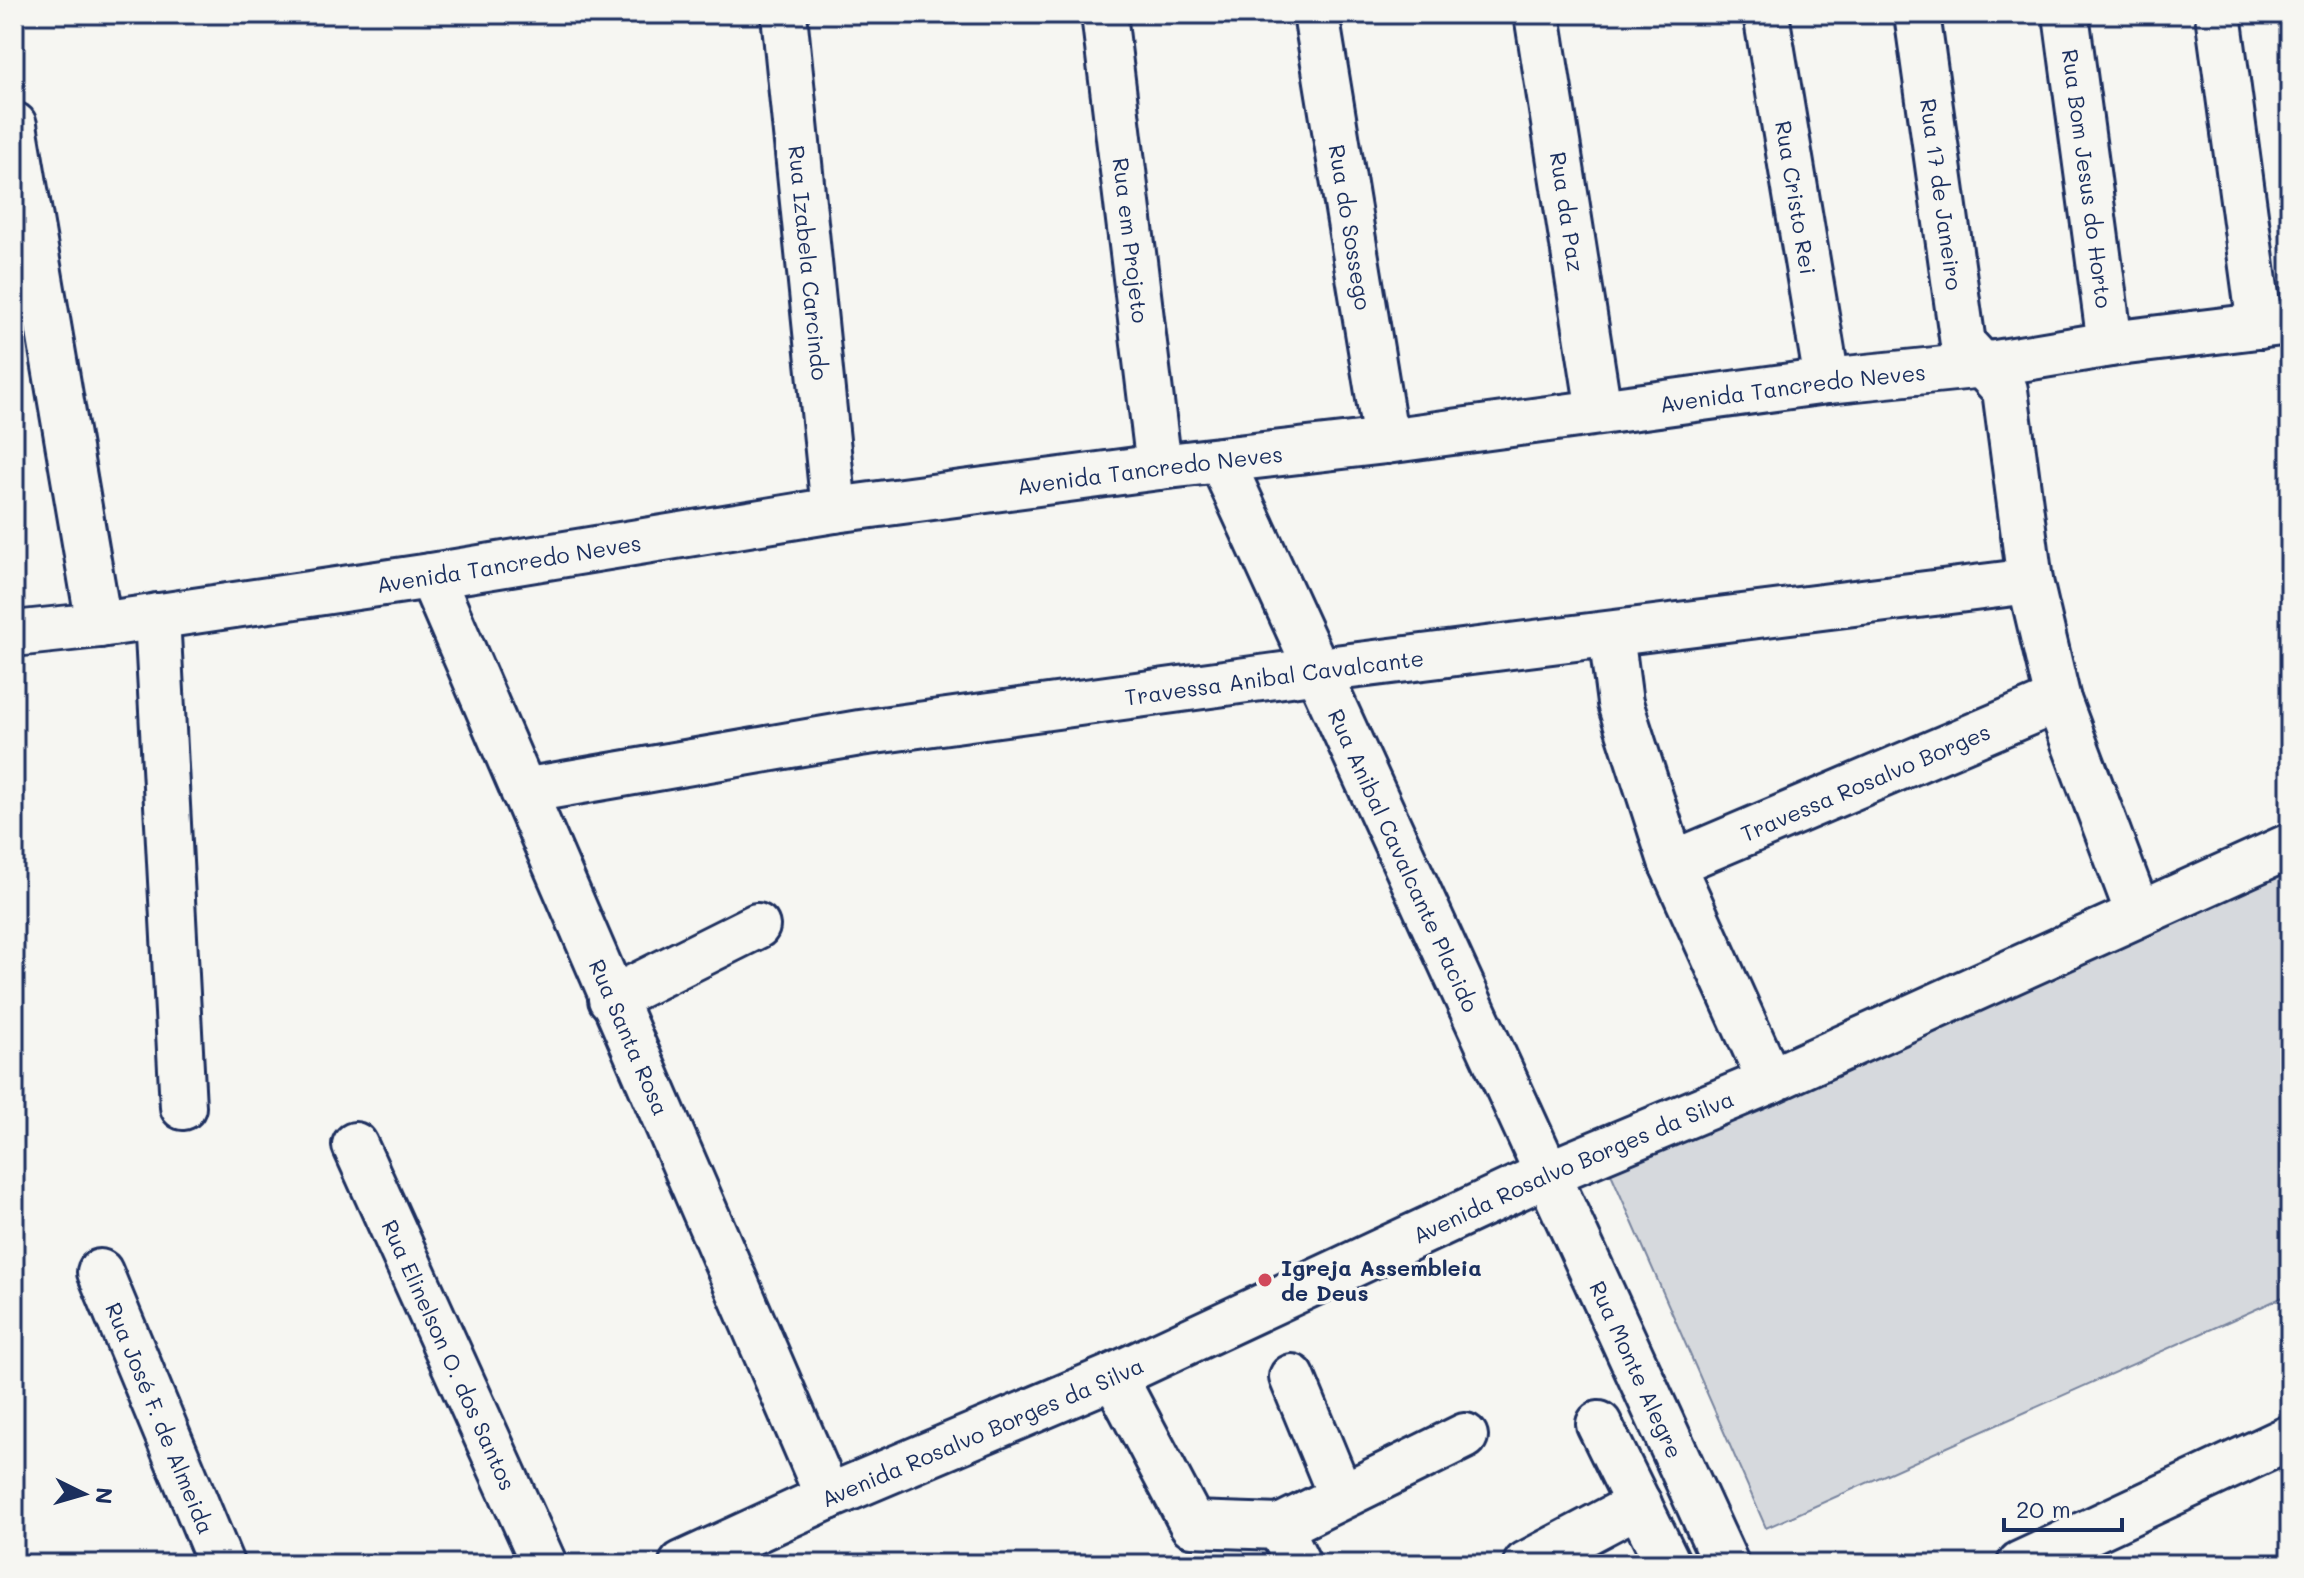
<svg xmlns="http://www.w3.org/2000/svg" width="2304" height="1578" font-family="Mali,sans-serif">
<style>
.green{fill:#d6d9dd;stroke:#78849e;stroke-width:2}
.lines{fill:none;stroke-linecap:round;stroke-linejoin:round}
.minor-casing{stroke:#1b2f5e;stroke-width:50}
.minor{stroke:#f6f6f2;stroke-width:44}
.poi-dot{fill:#d1495b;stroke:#f6f6f2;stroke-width:3}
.labels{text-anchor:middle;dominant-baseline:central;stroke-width:7;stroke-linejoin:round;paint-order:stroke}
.street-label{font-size:22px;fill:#1b2f5e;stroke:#f6f6f2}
.poi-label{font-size:22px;font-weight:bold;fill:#1b2f5e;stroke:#f6f6f2;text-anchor:start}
</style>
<rect width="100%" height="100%" fill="#f6f6f2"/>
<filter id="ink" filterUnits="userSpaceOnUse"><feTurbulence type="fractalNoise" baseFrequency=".0125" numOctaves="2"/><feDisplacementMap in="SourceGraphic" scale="16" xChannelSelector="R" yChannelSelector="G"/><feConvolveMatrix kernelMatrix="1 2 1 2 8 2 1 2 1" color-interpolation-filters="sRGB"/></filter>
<g filter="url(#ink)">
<path class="green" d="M2290,865V1294L1766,1528L1609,1169Z"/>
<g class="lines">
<defs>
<g id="minor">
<path id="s1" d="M784,14L834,510"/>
<path id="s2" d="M1104,14L1159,467"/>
<path id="s3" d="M1316,14L1386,441"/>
<path id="s4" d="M1537,14L1599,411"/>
<path id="s5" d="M1766,14L1827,381"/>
<path id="s6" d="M1917,14L1963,344L2005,390L2030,581L2058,700L2138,913"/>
<path id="s7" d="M2066,14L2110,344"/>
<path d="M2218,14L2260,326"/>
<path d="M14,125L99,625"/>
<path id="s8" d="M1221,460L1726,1564"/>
<path id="s9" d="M431,576L828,1497"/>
<path d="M157,616L183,1107"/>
<path id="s10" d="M14,634L99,625L431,576L834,510L1159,467L1386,441L1827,381L1984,365L2110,344L2290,322"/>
<path d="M1611,634L1620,703L1672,864L1770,1081"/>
<path id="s11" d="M523,791L860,733L1319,670L2030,581"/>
<path id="s12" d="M1672,864L2058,700"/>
<path d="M611,999L757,926"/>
<path id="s13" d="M355,1145L544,1564"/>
<path id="s14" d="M100,1272L221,1564"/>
<path d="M1114,1376L1192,1524L1280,1527L1465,1436"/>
<path d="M1292,1377L1341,1496"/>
<path d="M1599,1424L1668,1564"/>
<path d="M1280,1527L1298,1564"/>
<path id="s15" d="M682,1564L828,1497L1114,1376L1547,1174L1770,1081L2290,846"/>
<path d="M1526,1564L1639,1504"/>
<path d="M2020,1564L2290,1438"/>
</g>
</defs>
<use href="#minor" class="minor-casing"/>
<use href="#minor" class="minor"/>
</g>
</g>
<circle class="poi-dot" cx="1265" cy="1280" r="8"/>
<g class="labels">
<g class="street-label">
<text stroke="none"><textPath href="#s7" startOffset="166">Rua Bom Jesus do Horto</textPath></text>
<text stroke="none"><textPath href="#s6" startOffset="182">Rua 17 de Janeiro</textPath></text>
<text stroke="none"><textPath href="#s5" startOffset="186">Rua Cristo Rei</textPath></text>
<text stroke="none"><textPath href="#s4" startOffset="200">Rua da Paz</textPath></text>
<text stroke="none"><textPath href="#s3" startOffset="216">Rua do Sossego</textPath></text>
<text stroke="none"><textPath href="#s2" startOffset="228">Rua em Projeto</textPath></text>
<text stroke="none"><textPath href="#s1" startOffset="250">Rua Izabela Carcindo</textPath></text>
<text stroke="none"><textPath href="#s10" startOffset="1796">Avenida Tancredo Neves</textPath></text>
<text stroke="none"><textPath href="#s10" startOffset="1148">Avenida Tancredo Neves</textPath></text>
<text stroke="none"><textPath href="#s10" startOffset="500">Avenida Tancredo Neves</textPath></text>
<text stroke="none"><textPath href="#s11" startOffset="760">Travessa Anibal Cavalcante</textPath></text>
<text stroke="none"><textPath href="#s12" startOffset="210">Travessa Rosalvo Borges</textPath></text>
<text stroke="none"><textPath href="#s8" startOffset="440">Rua Anibal Cavalcante Placido</textPath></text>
<text stroke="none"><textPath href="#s9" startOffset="502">Rua Santa Rosa</textPath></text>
<text stroke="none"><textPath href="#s15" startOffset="976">Avenida Rosalvo Borges da Silva</textPath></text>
<text stroke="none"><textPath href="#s13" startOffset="230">Rua Elinelson O. dos Santos</textPath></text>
<text stroke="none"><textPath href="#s8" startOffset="1000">Rua Monte Alegre</textPath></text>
<text stroke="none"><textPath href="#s14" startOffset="158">Rua José F. de Almeida</textPath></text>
<text stroke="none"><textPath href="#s15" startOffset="328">Avenida Rosalvo Borges da Silva</textPath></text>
</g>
<g class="poi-label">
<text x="1281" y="1267">Igreja Assembleia<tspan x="1281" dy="25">de Deus</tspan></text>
</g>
</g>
<rect width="2304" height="1578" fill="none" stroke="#f6f6f2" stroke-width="48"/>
<rect x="24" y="24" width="2256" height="1530" fill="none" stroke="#1b2f5e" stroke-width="3" filter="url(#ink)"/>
<g transform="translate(84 1494) rotate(95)" stroke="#f6f6f2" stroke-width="6" paint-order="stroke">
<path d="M0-6L14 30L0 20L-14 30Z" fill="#1b2f5e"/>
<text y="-12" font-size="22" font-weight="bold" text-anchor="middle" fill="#1b2f5e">N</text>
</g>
<path d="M2004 1518v12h118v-12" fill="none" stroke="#1b2f5e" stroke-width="4"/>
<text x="2016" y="1518" font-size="24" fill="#1b2f5e" stroke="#f6f6f2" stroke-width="6" paint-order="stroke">20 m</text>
</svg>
